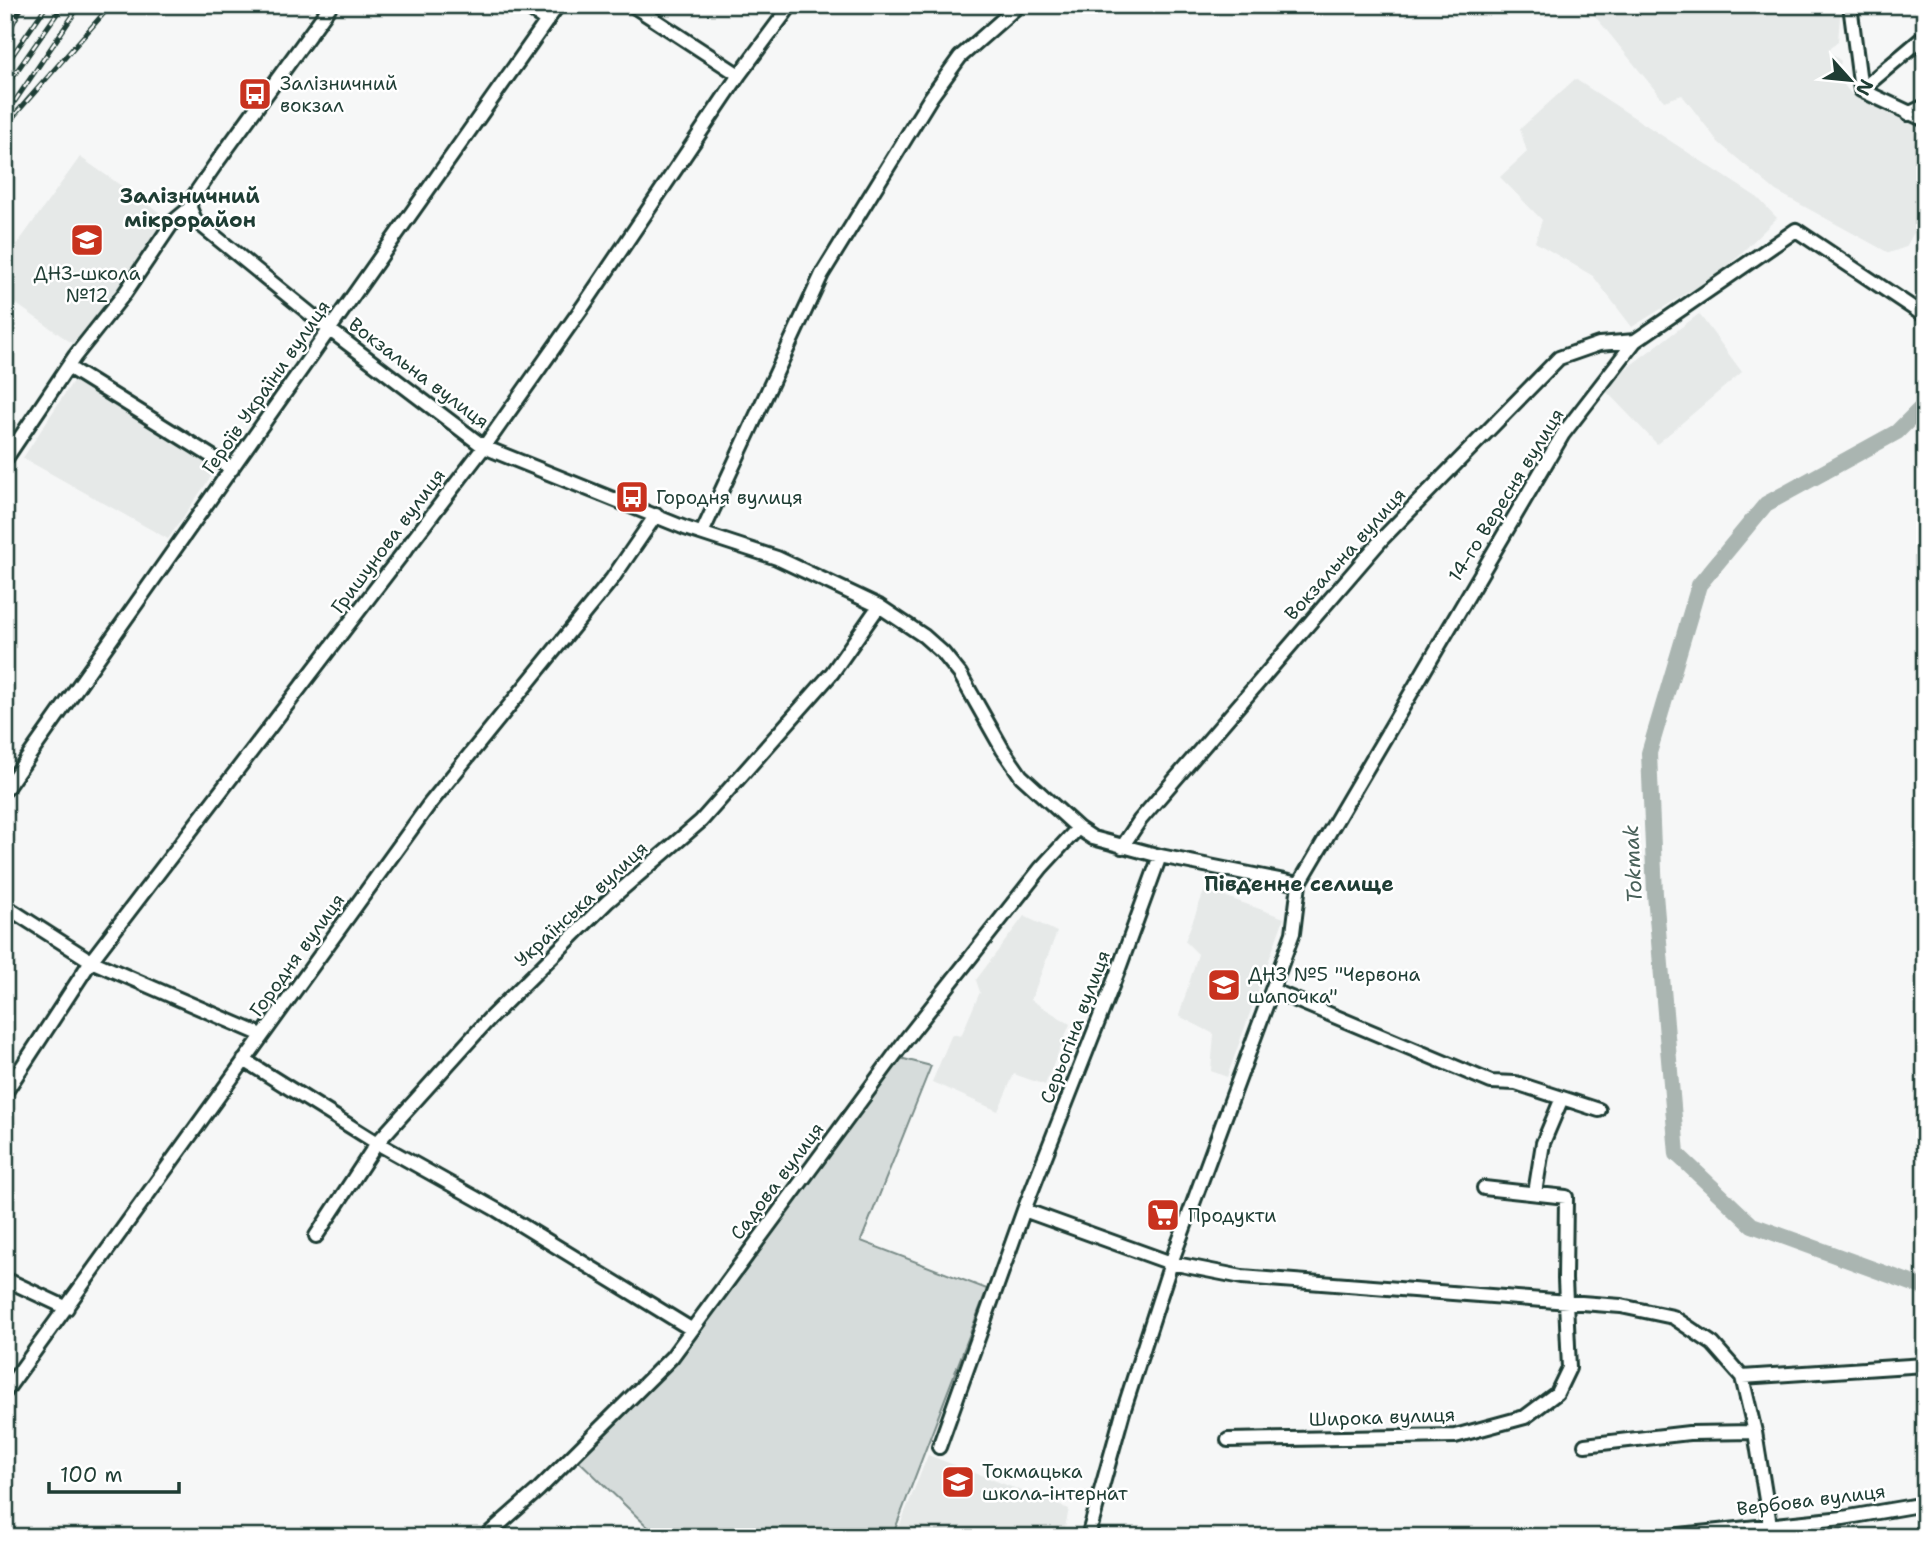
<svg xmlns="http://www.w3.org/2000/svg" width="1930" height="1542" font-family="'Shantell Sans',sans-serif">
<style>
.built{fill:#e6e9e8}
.green{fill:#d6dcdb;stroke:#7a8c88;stroke-width:2}
.lines{fill:none;stroke-linecap:round;stroke-linejoin:round}
.river{stroke:#aab5b1;stroke-width:16}
.minor-casing{stroke:#1f3d34;stroke-width:18}
.minor{stroke:#fff;stroke-width:12}
.rail-casing{stroke:#1f3d34;stroke-width:5}
.rail{stroke:#fff;stroke-width:2.5;stroke-dasharray:8;stroke-linecap:butt}
.labels{text-anchor:middle;dominant-baseline:central;stroke-width:5;stroke-linejoin:round;paint-order:stroke}
.poi-label{font-size:19px;fill:#1f3d34;stroke:#fff;text-anchor:start}
.street-label{font-size:19px;fill:#1f3d34;stroke:#fff}
.neighbourhood-label{font-size:21px;font-weight:bold;fill:#1f3d34;stroke:#fff}
.water-label{font-size:21px;font-style:italic;fill:#49615a;stroke:#fff}
</style>
<rect width="100%" height="100%" fill="#f6f7f7"/>
<filter id="ink" filterUnits="userSpaceOnUse"><feTurbulence type="fractalNoise" baseFrequency=".0143" numOctaves="2"/><feDisplacementMap in="SourceGraphic" scale="14" xChannelSelector="R" yChannelSelector="G"/><feConvolveMatrix kernelMatrix="1 2 1 2 8 2 1 2 1" color-interpolation-filters="sRGB"/></filter>
<g filter="url(#ink)">
<path class="built" d="M1588,5H1841L1838,41L1828,51L1841,61L1837,76L1852,95L1925,125V212L1906,247L1889,253L1776,191L1719,143L1682,95L1664,101L1590,10Z
M1575,79L1758,198L1777,218L1724,270L1632,327L1593,276L1535,242L1542,220L1500,177L1527,152L1520,129Z
M80,157L169,219L76,346L5,296V261Z
M1699,314L1742,372L1657,444L1606,391L1623,371Z
M75,378L219,465L168,539L23,458Z
M1205,889L1284,918L1227,1077L1211,1071L1214,1034L1179,1016L1198,954L1185,941Z
M1024,916L1057,932L1031,1000L1070,1024L1045,1085L1014,1074L998,1111L932,1082L952,1034L961,1036L980,992L976,980Z
M928,1455L1069,1509L1063,1537H895Z"/>
<path class="green" d="M900,1058L931,1066L861,1241L987,1289L892,1537H650L653,1532L577,1459L676,1360Z"/>
<g class="lines">
<path class="river" d="M1925,404L1897,432L1766,504L1699,585L1649,753L1655,894L1677,1154L1752,1225L1925,1288"/>
<defs>
<path id="minor" d="M524,5L547,21
M632,5L739,75
M1850,5L1861,90L1925,120
M1861,90L1925,36
M1908,114L1925,106
M190,208L195,220L330,330L484,447L685,528L777,558L879,606L924,636L943,653L960,674L1003,750L1021,776L1078,828L1093,838L1160,856L1299,884
M68,367L232,469
M5,460L75,356L125,293L173,222L190,208L191,200L215,165L331,5
M702,533L822,274L931,97L960,57L1019,5
M5,790L558,5
M1122,847L1140,820L1382,539L1559,358L1599,344L1635,341
M5,906L91,961L262,1035
M1272,990L1491,1082L1516,1083L1599,1110
M244,1060L377,1143L497,1210L691,1329
M5,1093L91,961L484,447L584,305L739,75L791,5
M1535,1193L1543,1143L1562,1098
M1024,1210L1171,1263L1242,1277L1621,1306L1673,1317L1713,1344L1742,1377L1755,1432L1772,1537
M316,1236L377,1143L488,1020L607,902L701,821L832,673L879,606
M5,1279L67,1308
M1742,1377L1925,1365
M5,1392L428,806L612,579L656,515
M1228,1440L1455,1436L1525,1417L1557,1393L1569,1368L1565,1279L1566,1197L1484,1188
M1585,1445L1689,1433L1755,1432
M939,1447L1024,1210L1118,971L1160,856
M485,1537L538,1490L672,1357L907,1038L1041,868L1078,828
M1088,1537L1123,1412L1171,1263L1293,933L1299,884L1563,434L1635,341L1796,230L1925,316
M1660,1537L1843,1518L1925,1504"/>
</defs>
<use href="#minor" class="minor-casing"/>
<use href="#minor" class="minor"/>
<defs>
<path id="rail" d="M5,38L23,5
M5,66L47,5
M5,88L63,5
M15,101L80,5
M5,126L111,5"/>
</defs>
<use href="#rail" class="rail-casing"/>
<use href="#rail" class="rail"/>
</g>
</g>
<defs>
<symbol id="bus-square" viewBox="-11 -11 22 22"><rect x="-9" y="-9" width="18" height="18" rx="4" fill="#c8321e" stroke="#fff"/><path d="M-5-6H5V4H4V6H2V4H-2V6H-4V4H-5ZM-3.5-4V0h7V-4ZM-3.5 1.2v1.5H-2V1.2ZM2 1.2v1.5H3.5V1.2Z" fill="#fff"/></symbol>
<symbol id="school-square" viewBox="-11 -11 22 22"><rect x="-9" y="-9" width="18" height="18" rx="4" fill="#c8321e" stroke="#fff"/><path d="M0-5L7-2L0 1L-7-2ZM-4 1L0 2.5L4 1V4Q0 6-4 4Z" fill="#fff"/></symbol>
<symbol id="supermarket-square" viewBox="-11 -11 22 22"><rect x="-9" y="-9" width="18" height="18" rx="4" fill="#c8321e" stroke="#fff"/><path d="M-6-5.5h2.5l.6 2H6L4.5 2H-2.5L-4.4-4H-6ZM-1.5 3.2a1.3 1.3 0 1 0 .1 0ZM3 3.2a1.3 1.3 0 1 0 .1 0Z" fill="#fff"/></symbol>
</defs>
<g fill-rule="evenodd">
<use href="#bus-square" x="236" y="75" width="38" height="38"/>
<use href="#school-square" x="68" y="221" width="38" height="38"/>
<use href="#bus-square" x="613" y="478" width="38" height="38"/>
<use href="#school-square" x="1205" y="966" width="38" height="38"/>
<use href="#supermarket-square" x="1144" y="1196" width="38" height="38"/>
<use href="#school-square" x="939" y="1463" width="38" height="38"/>
</g>
<g class="labels">
<g class="poi-label">
<text x="280" y="83">Залізничний<tspan x="280" dy="22">вокзал</tspan></text>
<text x="87" y="273" text-anchor="middle">ДНЗ-школа<tspan x="87" dy="22">№12</tspan></text>
<text x="656" y="497">Городня вулиця</text>
<text x="1248" y="974">ДНЗ №5 "Червона<tspan x="1248" dy="22">шапочка"</tspan></text>
<text x="1188" y="1215">Продукти</text>
<text x="982" y="1471">Токмацька<tspan x="982" dy="22">школа-інтернат</tspan></text>
</g>
<g class="street-label">
<text transform="translate(419 373) rotate(37)">Вокзальна вулиця</text>
<text transform="translate(266 387) rotate(-55)">Героїв України вулиця</text>
<text transform="translate(1506 495) rotate(-58)">14-го Вересня вулиця</text>
<text transform="translate(388 541) rotate(-53)">Гришунова вулиця</text>
<text transform="translate(1345 554) rotate(-48)">Вокзальна вулиця</text>
<text transform="translate(581 904) rotate(-43)">Українська вулиця</text>
<text transform="translate(297 955) rotate(-54)">Городня вулиця</text>
<text transform="translate(1075 1027) rotate(-69)">Серьогіна вулиця</text>
<text transform="translate(777 1181) rotate(-53)">Садова вулиця</text>
<text transform="translate(1382 1417) rotate(-2)">Широка вулиця</text>
<text transform="translate(1811 1500) rotate(-7)">Вербова вулиця</text>
</g>
<g class="neighbourhood-label">
<text x="190" y="196">Залізничний<tspan x="190" dy="24">мікрорайон</tspan></text>
<text x="1299" y="884">Південне селище</text>
</g>
<g class="water-label">
<text transform="translate(1633 864) rotate(-93)">Tokmak</text>
</g>
</g>
<rect width="1930" height="1542" fill="none" stroke="#fff" stroke-width="28"/>
<rect x="14" y="14" width="1902" height="1514" fill="none" stroke="#1f3d34" stroke-width="2.5" filter="url(#ink)"/>
<g transform="translate(1850 80) rotate(117)" stroke="#ffffff" stroke-width="5" paint-order="stroke">
<path d="M0-5L12 26L0 18L-12 26Z" fill="#1f3d34"/>
<text y="-10" font-size="19" font-weight="bold" text-anchor="middle" fill="#1f3d34">N</text>
</g>
<path d="M49 1482v10h130v-10" fill="none" stroke="#1f3d34" stroke-width="3.5"/>
<text x="60" y="1482" font-size="21" fill="#1f3d34" stroke="#ffffff" stroke-width="5" paint-order="stroke">100 m</text>
</svg>
